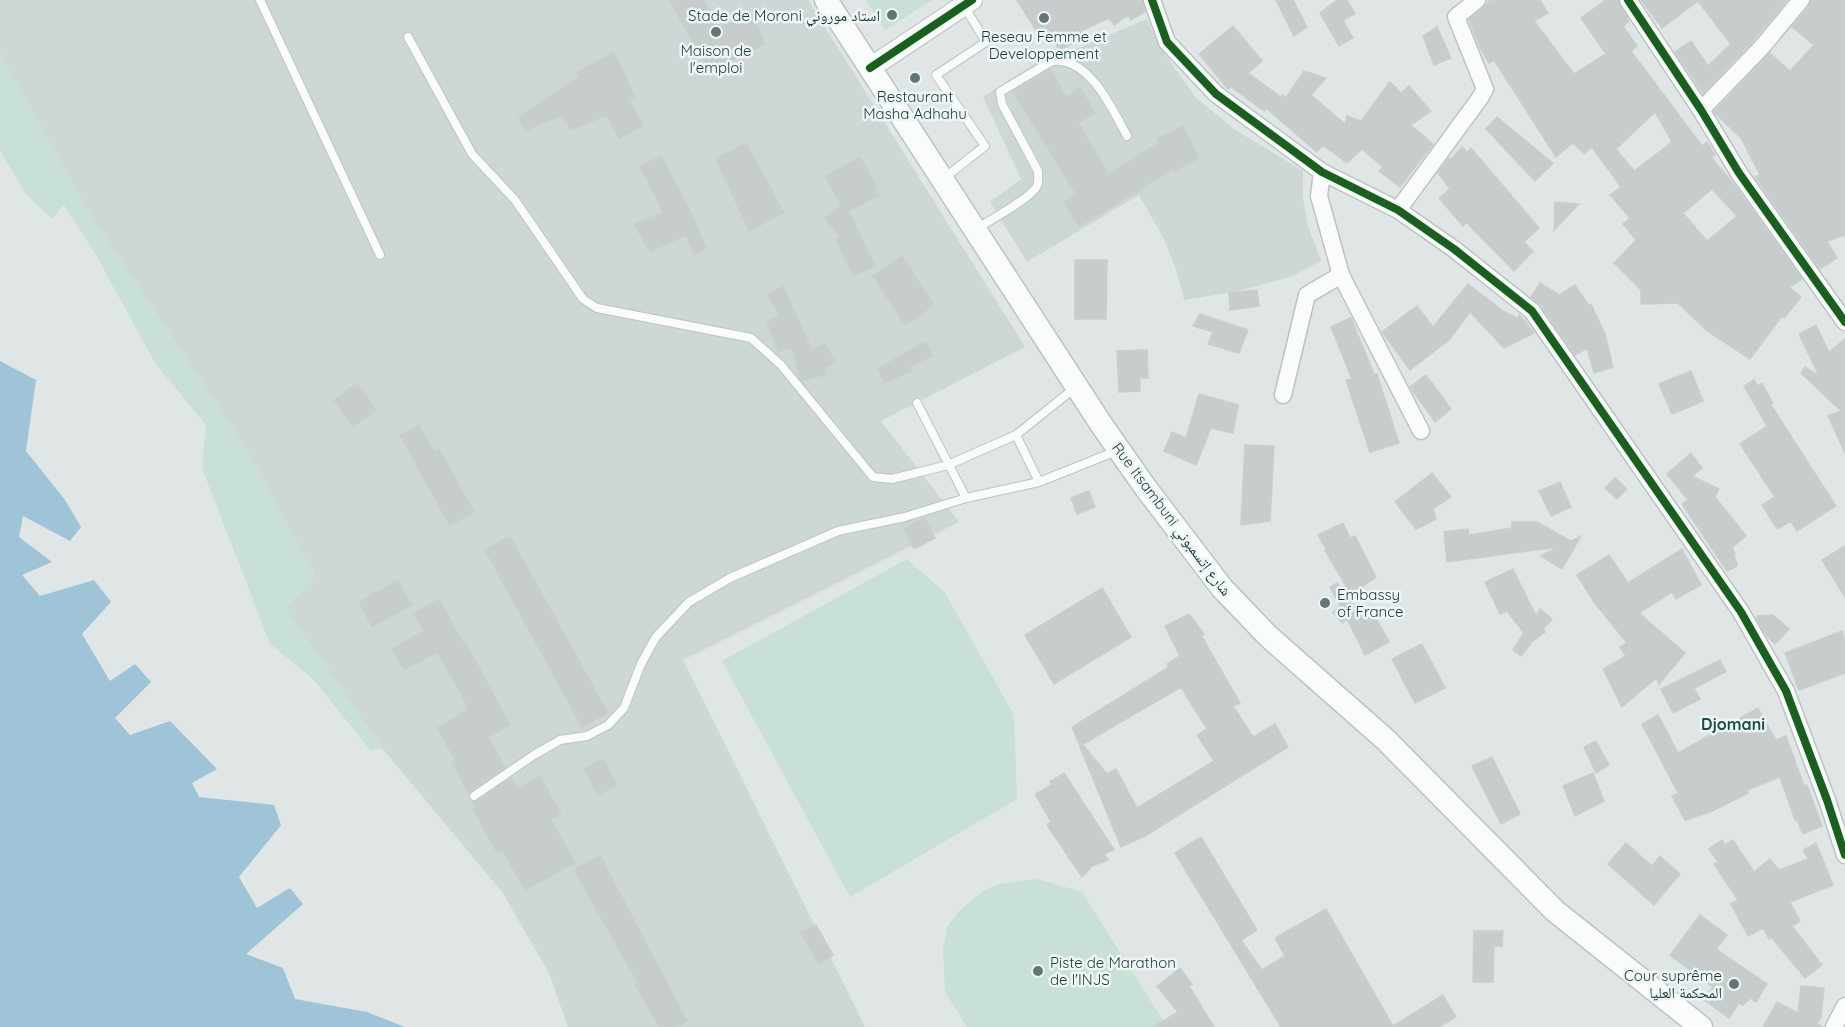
<svg xmlns="http://www.w3.org/2000/svg" width="1845" height="1027" font-family="Quicksand,'Noto Naskh Arabic',sans-serif">
<style>
.built{fill:#cdd8d6}
.green{fill:#c8e0d5}
.water{fill:#9fc3d7}
.building{fill:#c7cdcc;stroke:#c9cfce;stroke-width:1.5;fill-rule:evenodd}
.lines{fill:none;stroke-linecap:round;stroke-linejoin:round}
.service-casing{stroke:#bdc3c2;stroke-width:10}
.minor-casing{stroke:#bdc3c2;stroke-width:19}
.tertiary-casing{stroke:#bdc3c2;stroke-width:22}
.secondary-casing{stroke:#bcc4c2;stroke-width:25}
.service{stroke:#fafbfb;stroke-width:8}
.minor{stroke:#fafbfb;stroke-width:16}
.tertiary{stroke:#fafbfb;stroke-width:20}
.secondary{stroke:#fafbfb;stroke-width:22}
.cycleway-casing{stroke:#edf6f4;stroke-width:11}
.cycleway{stroke:#1b5e20;stroke-width:8}
.poi-dot{fill:#637674;stroke:#edf6f4;stroke-width:2}
.labels{text-anchor:middle;dominant-baseline:central;stroke-width:5;stroke-linejoin:round;paint-order:stroke}
.poi-label{font-size:15px;fill:#1f3937;stroke:#edf6f4}
.street-label{font-size:15px;fill:#1f3937;stroke:#edf6f4}
.neighbourhood-label{font-size:16px;font-weight:bold;fill:#1b4b49;stroke:#edf6f4}
</style>
<rect width="100%" height="100%" fill="#e0e6e5"/>
<path class="built" d="M0,0H808L1025,347L881,421L959,522L683,660L865,1027H568L549,973L502,892L382,748L285,608L315,576L245,447L88,211L0,54Z
M1147,19L1159,46L1196,98L1234,129L1303,171V197L1308,226L1321,261L1290,277L1239,291L1184,300L1177,272L1164,239L1139,195L1027,262L990,202L1021,179L983,97L1049,54L1066,53Z"/>
<path class="green" d="M866,0H932L885,30Z
M0,54L88,211L245,447L315,576L285,608L382,748L371,751L313,679L270,644L202,468L206,425L155,363L96,255L64,205L52,219L25,193L0,150Z
M907,559L945,593L1014,715L1017,799L850,897L722,661Z
M1037,879L1082,892L1167,1027H967L945,992L943,950L947,927L959,911L982,892L998,884Z"/>
<path class="water" d="M0,361L36,380L26,451L65,500L81,527L70,541L23,516L19,537L52,562L22,575L40,596L94,580L111,602L82,634L110,681L135,664L151,682L115,718L130,735L170,721L217,769L192,783L199,797L274,805L281,825L239,877L257,908L290,888L303,904L246,954L283,968L295,999L367,1012L405,1027H0Z"/>
<path class="building" d="M669,0H703L720,27L752,14L765,44L710,71Z
M1017,0H1142L1145,12L1131,20L1128,15L1114,25L1109,18L1081,31L1084,36L1060,51L1045,27L1037,32Z
M1276,0H1293L1307,27L1294,36Z
M1337,0H1347L1355,14L1343,20L1353,38L1339,46L1320,13Z
M1490,0H1540L1548,13L1534,21L1574,74L1606,54L1581,18L1606,0H1618L1629,21L1623,26L1637,46L1631,51L1702,146L1707,142L1715,155L1711,157L1736,187L1802,279L1789,287L1801,297L1784,318L1782,316L1750,359L1707,331L1678,303L1641,304V290L1614,263L1636,240L1623,224L1630,218L1610,195L1621,187L1592,147L1584,154L1573,143L1556,157L1494,60L1489,63L1480,48L1469,20L1484,8ZM1655,112L1672,142L1634,171L1616,149ZM1712,189L1737,216L1707,241L1683,213Z
M1641,0H1787L1753,41L1703,93L1675,52L1691,41L1708,66L1731,44L1698,1L1662,28Z
M1811,0H1845V235L1827,241L1837,258L1820,269L1755,177L1760,175L1741,138L1714,112L1770,53L1790,71L1814,45L1792,27L1809,7Z
M1233,26L1262,61L1248,73L1281,97L1283,95L1286,98L1304,71L1326,78L1311,95L1345,124L1347,116L1361,121L1390,82L1401,93L1409,86L1431,111L1411,125L1433,144L1400,187L1379,171L1383,167L1362,149L1347,163L1323,145L1317,152L1266,108L1264,111L1231,87L1228,89L1199,54Z
M1437,27L1451,58L1434,65L1423,36Z
M614,52L635,97L629,100L643,126L619,139L607,115L571,130L562,115L525,131L519,117L579,77L577,72Z
M1050,69L1066,97L1081,88L1095,113L1078,123L1109,174L1159,143L1157,139L1183,126L1199,158L1174,171L1173,169L1079,227L1064,202L1076,194L1013,92Z
M1497,117L1553,163L1535,181L1486,129Z
M746,143L784,213L749,231L716,159Z
M1462,147L1467,152L1471,148L1539,228L1524,242L1533,251L1514,271L1466,222L1463,226L1439,198L1450,189L1438,173L1449,158L1451,159Z
M661,156L690,210L706,248L694,255L686,235L650,252L634,224L663,212L640,166Z
M860,157L876,185L874,186L879,195L849,211L875,266L853,276L836,240L840,238L825,218L841,206L825,176Z
M1555,202L1579,204L1554,230Z
M902,256L934,305L905,325L873,276Z
M1075,260H1107L1106,319H1075Z
M1540,283L1559,295L1575,285L1589,306L1591,304L1605,334L1613,367L1594,373L1587,348L1575,355L1541,305L1531,297Z
M1468,284L1503,311L1517,318L1520,315L1534,333L1504,348L1470,312L1449,340L1410,370L1382,332L1417,306L1433,327Z
M783,286L812,350L825,343L835,362L823,369L827,374L803,381L800,378L792,347L778,352L767,321L779,316L768,294Z
M1257,290L1259,306L1230,310L1229,293Z
M1200,314L1248,330L1239,353L1208,344L1213,332L1193,326Z
M1351,318L1374,374H1377L1399,443L1370,452L1346,380L1352,379L1331,327Z
M1816,325L1829,352L1845,339V453L1828,416L1841,411L1801,373L1805,367L1819,376L1799,334Z
M925,342L934,355L909,367L912,371L884,383L878,368Z
M1147,350L1148,378H1140V391L1119,392L1117,351Z
M1691,371L1703,401L1672,414L1659,384Z
M1426,375L1451,409L1435,422L1410,387Z
M1754,380L1758,386L1762,383L1773,404L1771,405L1836,506L1797,531L1791,521L1777,529L1762,505L1775,497L1740,444L1767,426L1744,386Z
M357,383L376,410L353,427L334,400Z
M1199,394L1238,405L1233,433L1211,428L1196,465L1164,451L1172,432L1186,438Z
M419,425L434,452L439,449L474,512L450,526L400,435Z
M1245,445L1274,446L1270,521L1241,525Z
M1691,453L1702,468L1692,476L1719,489L1715,497L1746,536L1732,548L1735,553L1734,554L1737,566L1727,571L1682,504L1688,500L1667,474Z
M1432,473L1451,497L1433,509L1436,519L1416,529L1395,502Z
M1615,478L1627,489L1617,499L1605,488Z
M1560,482L1571,507L1551,516L1539,491Z
M1089,491L1095,507L1077,514L1071,498Z
M925,518L935,538L914,549L904,529Z
M1512,522H1537L1571,541L1581,536L1562,569L1541,556L1558,547L1447,562L1444,532L1468,529L1469,535L1512,528Z
M1343,523L1350,538L1355,536L1376,577L1351,595L1325,550L1326,549L1318,535Z
M510,536L608,713L582,727L485,550Z
M1845,546V597L1822,560Z
M1682,549L1701,585L1676,599L1672,592L1639,613L1685,653L1659,684L1656,678L1622,707L1603,669L1626,656L1620,647L1627,643L1594,602L1577,575L1609,555L1628,583Z
M1513,569L1536,616L1540,609L1552,619L1543,629L1545,632L1532,642L1521,656L1513,650L1524,633L1507,611L1500,614L1485,582Z
M398,580L412,605L372,627L359,602Z
M1337,583L1364,620L1374,614L1389,642L1365,655L1347,619L1342,623L1333,612L1340,606L1330,587Z
M1102,588L1131,637L1054,684L1025,635Z
M439,599L464,644L466,643L510,725L488,737L505,767L468,793L452,762L455,760L437,728L468,710L465,701L437,652L404,670L392,649L424,631L414,613Z
M1189,614L1204,634L1201,635L1240,703L1233,706L1253,737L1275,724L1288,747L1145,836L1121,847L1080,747L1083,745L1107,774L1116,769L1137,808L1214,761L1197,735L1207,729L1181,687L1080,746L1072,727L1169,667L1167,664L1180,656L1165,626Z
M1773,615L1789,629L1775,644L1766,635L1757,619V616Z
M1842,631L1845,640V673L1799,690L1785,653Z
M1422,644L1445,688L1415,703L1392,659Z
M1720,660L1726,672L1694,688L1700,699L1673,713L1661,689Z
M1758,708L1776,740L1786,736L1804,786L1807,785L1822,826L1803,834L1797,820H1795L1780,777L1747,790L1748,793L1712,811L1685,820L1672,796L1678,793L1642,724L1658,715L1678,753Z
M1596,741L1609,765L1596,773L1584,747Z
M1492,757L1520,814L1501,824L1472,766Z
M603,759L617,785L598,795L584,769Z
M1064,773L1114,850L1104,854L1108,860L1092,866L1082,877L1047,825L1051,822L1035,794L1052,785L1050,782Z
M1593,773L1604,801L1575,816L1563,786Z
M540,776L561,814L551,819L575,863L525,890L502,850L497,853L473,809L476,808L473,802L478,801L511,778L517,789Z
M1201,837L1257,930L1241,940L1262,970L1285,956L1275,938L1326,909L1393,1026L1443,995L1456,1017L1439,1027H1281L1175,853Z
M1722,840L1725,845L1733,840L1754,872L1770,859L1779,870L1808,859L1803,850L1816,843L1833,885L1790,902L1800,921L1792,926L1822,965L1805,978L1771,937L1769,939L1763,928L1748,936L1731,904L1738,900L1714,864L1718,862L1709,849Z
M1626,843L1652,866L1660,856L1680,874L1654,905L1608,864Z
M600,855L687,1021L677,1027H659L635,984L638,983L574,870Z
M1700,915L1727,935L1716,949L1767,984L1756,1002L1750,998L1743,1005L1739,1003L1729,1018L1703,999L1713,987L1670,955Z
M816,925L833,955L818,964L801,933Z
M1474,931H1503L1502,946H1494L1493,982H1473Z
M1180,968L1192,984L1189,986L1214,1027H1153L1178,1012L1157,986Z
M1801,986L1824,988L1821,1017L1817,1024L1823,1027H1763L1777,1002L1798,1013Z"/>
<g class="lines">
<defs>
<path id="service" d="M260,0L380,255
M408,37L472,154L515,200L583,299L597,308L751,338L781,365L873,477L892,479L948,465L1016,435L1076,387
M943,179L985,146L936,75L986,42L964,6
M976,229C989,221 1031,198 1037,186C1039,182 1038,176 1038,171L1002,104L1000,92L1052,61C1089,56 1113,110 1127,136
M917,403L966,498
M1016,435L1039,482
M474,796L534,755L560,740L587,736L608,725L624,708L641,664L656,637L689,602L730,578L838,531L905,517L966,498L1039,482L1119,450"/>
<path id="minor" d="M1152,0L1167,42L1216,94L1322,172L1398,210L1454,249L1532,311L1741,612L1786,691L1827,800L1845,855
M1628,0L1701,110L1739,173L1845,322
M1701,110L1761,48L1801,0
M1322,172L1319,196L1341,275L1421,431
M1398,210L1480,98L1485,89L1456,17L1477,0
M1283,395L1307,295L1341,275
M1834,1027L1845,1006"/>
<path id="tertiary" d="M870,68L972,0"/>
<path id="secondary" d="M826,0L1101,424L1145,487L1222,588L1268,636L1386,740L1555,911L1701,1027"/>
</defs>
<use href="#service" class="service-casing"/>
<use href="#minor" class="minor-casing"/>
<use href="#tertiary" class="tertiary-casing"/>
<use href="#secondary" class="secondary-casing"/>
<use href="#service" class="service"/>
<use href="#minor" class="minor"/>
<use href="#tertiary" class="tertiary"/>
<use href="#secondary" class="secondary"/>
<defs>
<path id="cycleway" d="M1152,0L1167,42L1216,94L1322,172L1398,210L1454,249L1532,311L1741,612L1786,691L1827,800L1845,855
M1628,0L1701,110L1739,173L1845,322
M870,68L972,0"/>
</defs>
<use href="#cycleway" class="cycleway-casing"/>
<use href="#cycleway" class="cycleway"/>
</g>
<g class="poi-dot">
<circle cx="892" cy="15" r="6"/>
<circle cx="1044" cy="18" r="6"/>
<circle cx="716" cy="32" r="6"/>
<circle cx="915" cy="78" r="6"/>
<circle cx="1325" cy="603" r="6"/>
<circle cx="1038" cy="971" r="6"/>
<circle cx="1734" cy="984" r="6"/>
</g>
<g class="labels">
<g class="poi-label">
<text x="880" y="15" text-anchor="end">Stade de Moroni استاد موروني</text>
<text x="1044" y="36">Reseau Femme et<tspan x="1044" dy="17">Developpement</tspan></text>
<text x="716" y="50">Maison de<tspan x="716" dy="17">l'emploi</tspan></text>
<text x="915" y="96">Restaurant<tspan x="915" dy="17">Masha Adhahu</tspan></text>
<text x="1337" y="594" text-anchor="start">Embassy<tspan x="1337" dy="17">of France</tspan></text>
<text x="1050" y="962" text-anchor="start">Piste de Marathon<tspan x="1050" dy="17">de l'INJS</tspan></text>
<text x="1722" y="975" text-anchor="end">Cour suprême<tspan x="1722" dy="17">المحكمة العليا</tspan></text>
</g>
<g class="street-label">
<text transform="translate(1172 519) rotate(53)">Rue Itsambuni شارع إتسمبوني</text>
</g>
<g class="neighbourhood-label">
<text x="1733" y="724">Djomani</text>
</g>
</g>
</svg>
